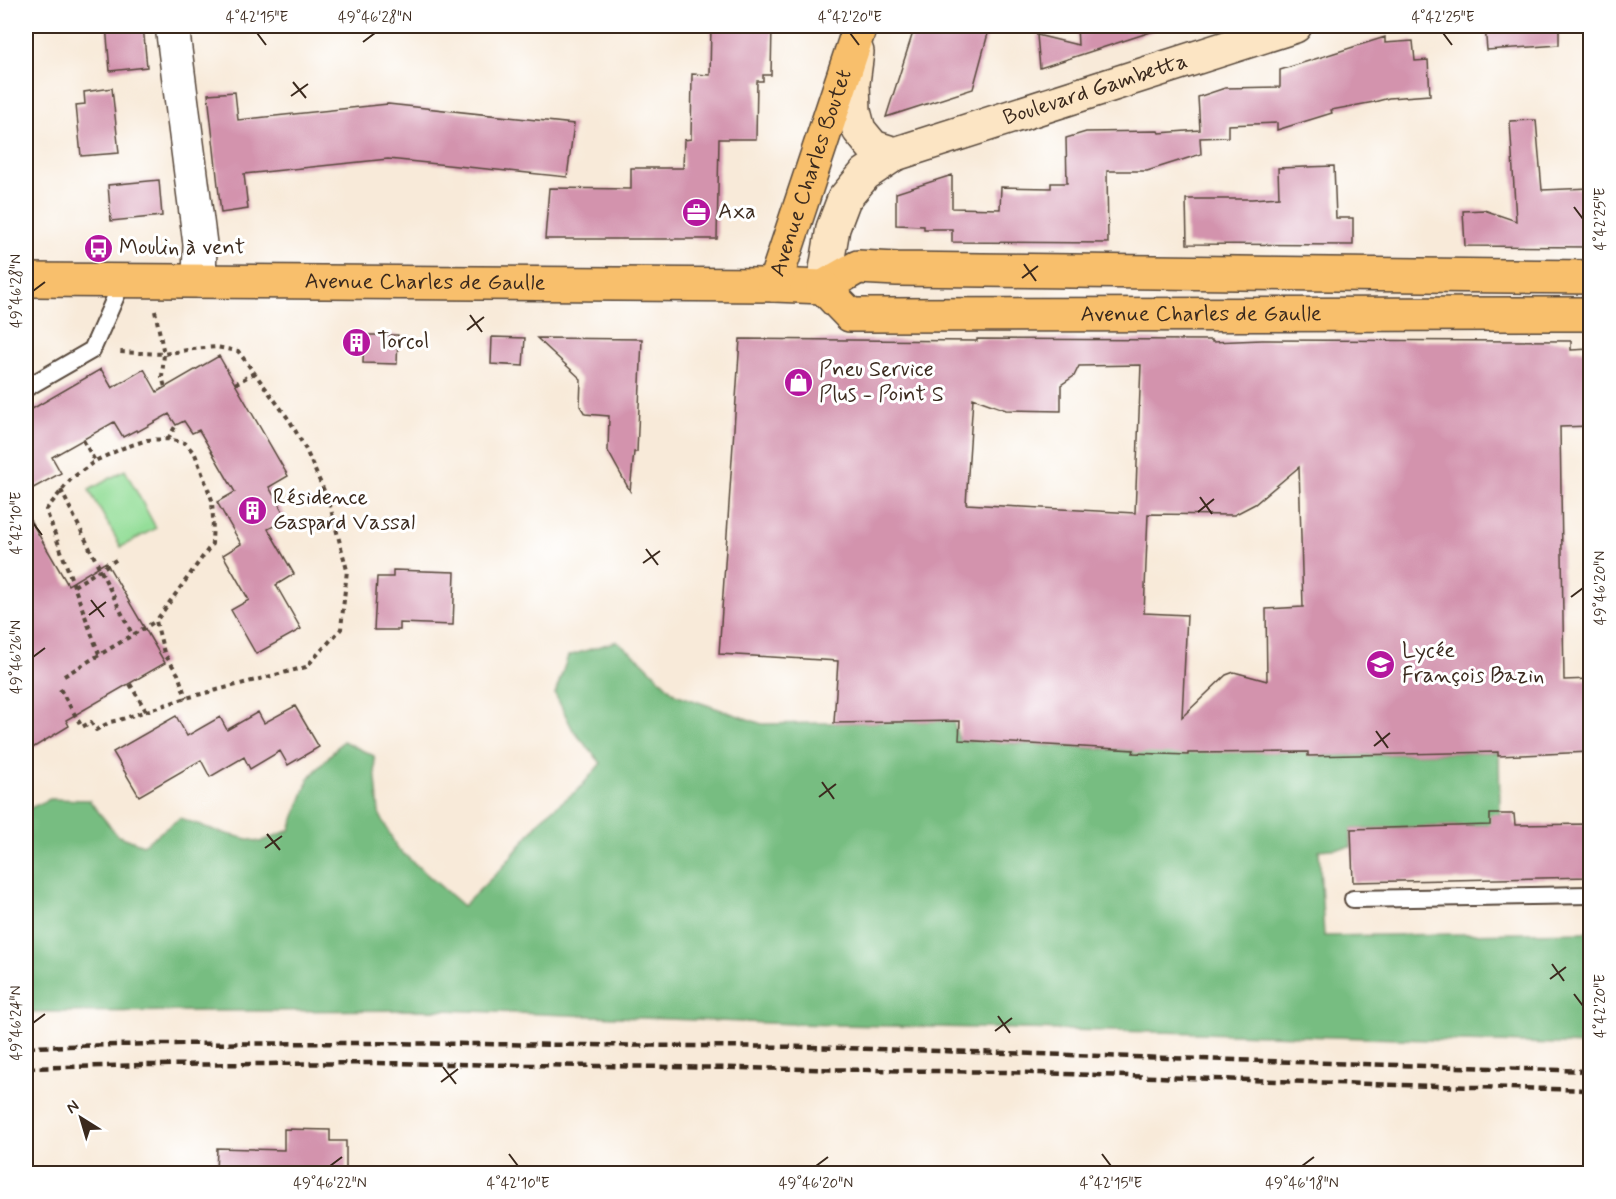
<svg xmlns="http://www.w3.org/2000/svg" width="1616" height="1199" font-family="Mynerve,sans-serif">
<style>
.green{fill:#94de99;stroke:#68845c;stroke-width:1.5}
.forest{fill:#77bd81;stroke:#597450;stroke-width:1.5}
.building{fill:#d393ad;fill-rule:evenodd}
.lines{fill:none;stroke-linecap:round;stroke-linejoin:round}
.lane-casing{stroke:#57473a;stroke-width:20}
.street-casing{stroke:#57473a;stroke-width:36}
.secondary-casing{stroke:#57473a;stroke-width:36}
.primary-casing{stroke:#57473a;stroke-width:36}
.path{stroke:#57473a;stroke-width:4;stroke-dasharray:4.5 4.5;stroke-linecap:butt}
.lane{stroke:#fff;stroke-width:16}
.street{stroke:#fff;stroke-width:33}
.secondary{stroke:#fce5c4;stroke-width:33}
.primary{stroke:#f8bf6c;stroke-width:33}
.rail{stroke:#3b2a1e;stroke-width:4.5;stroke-dasharray:9 4.5;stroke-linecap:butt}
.ticks{fill:none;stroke:#3b2a1e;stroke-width:2}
.labels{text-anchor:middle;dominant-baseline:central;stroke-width:6;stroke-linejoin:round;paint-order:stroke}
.street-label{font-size:22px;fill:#3b2a1e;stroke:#fff}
.poi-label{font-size:22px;fill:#3b2a1e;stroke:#fff;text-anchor:start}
.neatline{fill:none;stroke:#3b2a1e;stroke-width:2}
.ticks-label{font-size:15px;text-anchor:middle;fill:#3b2a1e}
</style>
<rect width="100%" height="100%" fill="#fff"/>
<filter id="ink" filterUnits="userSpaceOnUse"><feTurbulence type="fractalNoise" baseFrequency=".0167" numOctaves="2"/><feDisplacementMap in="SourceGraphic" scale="12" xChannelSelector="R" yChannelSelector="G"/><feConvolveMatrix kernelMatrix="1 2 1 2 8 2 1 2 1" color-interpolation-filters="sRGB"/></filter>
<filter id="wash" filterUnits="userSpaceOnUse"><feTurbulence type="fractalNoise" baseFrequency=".008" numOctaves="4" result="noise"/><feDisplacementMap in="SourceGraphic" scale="24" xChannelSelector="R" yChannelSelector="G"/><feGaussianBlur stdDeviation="1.35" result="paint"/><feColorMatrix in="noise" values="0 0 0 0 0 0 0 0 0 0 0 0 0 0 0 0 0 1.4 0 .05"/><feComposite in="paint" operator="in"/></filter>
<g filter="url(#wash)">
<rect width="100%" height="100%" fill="#f8ead9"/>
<path class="green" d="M125,470L156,528L121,547L89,490Z"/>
<path class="forest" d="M617,641L642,661L675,694L762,724L953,721L959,740L1134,751L1133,752H1308V756L1499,752L1500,814L1490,825L1351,829V847L1319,850L1324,936L1590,932V1045L1201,1033L793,1024L444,1010L26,1012V810L50,799L89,800L117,835L143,845L180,818L219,832L260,842L290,830L309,778L343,741L374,756L379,813L397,848L463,906L502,868L544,816L580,788L601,763L573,730L555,694L568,656Z"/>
<g id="blocks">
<path class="building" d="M106,26H143L147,67L110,71Z
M711,26H772L771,75H763V81H757L756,139H719L717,239H545L549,188L631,189V168H683L684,140L691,139L692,74L710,75Z
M915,26H990L973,89L886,117Z
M1077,26H1153L1154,31L1040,68L1037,35L1078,45Z
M1485,26H1559V45L1487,50Z
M1385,37V43L1413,41L1415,61L1428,60L1430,95L1389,98L1374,102L1331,110L1332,113L1277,130V123L1228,125V137L1200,138L1201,154L1147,171H1107L1108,243L952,242V229H924V226L896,225V193L952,175V208L1000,209L1001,187L1051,188V183H1067L1066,138L1086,132L1158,131L1159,133L1200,130L1198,97L1225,88L1280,87V70Z
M112,88L119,153L81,156L76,105L85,104L84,92Z
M235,92L238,120L388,104L574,124L567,177L388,159L244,174L248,209L221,213L208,94Z
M1536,120L1542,190L1590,188V247L1465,246L1463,211L1484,210L1516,221L1510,121Z
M1334,166L1336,218H1353V245L1187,244L1186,199H1252L1279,197L1278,168Z
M159,180L162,216L111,221L108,185Z
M364,335H398L397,364L363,363Z
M492,337L525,338L523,366L491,364Z
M537,338L642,339L637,452H634L630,491L608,451L609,416L585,414L580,406L581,379Z
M740,339L977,341V339L1212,340V342L1262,340L1571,341V350L1590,349V426L1560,427L1564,680L1590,679V752L1498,756V752L1308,756V752L1188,753V755L1133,753L1134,750L959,740L960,721L834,723L838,661L719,654ZM1141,365L1135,513L966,504L973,398L1006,410L1061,411V385L1074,376L1079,366ZM1299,467L1303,607L1266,609L1267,681L1234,672L1226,675L1182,717L1187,615L1144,613L1148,514L1234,515L1255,504Z
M219,356L288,476L269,487L287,519L268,529L294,574L276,585L301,629L256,654L231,610L249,600L223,555L241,544L217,502L235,492L199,430L192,433L184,421L176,425L169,414L137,432L136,430L123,437L114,422L52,457L61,473L26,492V410L27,412L101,369L112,388L144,369L157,392Z
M26,513L68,585L106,562L165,663L66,720L69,726L26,752Z
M393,570L455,572L453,625L400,623V630H374L377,577H393Z
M295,706L319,747L288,765L280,751L250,769L244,757L210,777L201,760L139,796L113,752L176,716L187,736L220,717L227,730L258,712L264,723Z
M1490,814H1514L1515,825L1590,824V877L1353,882L1351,829L1490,825Z
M284,1129L330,1130V1141H346V1173H216L217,1148L284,1150Z"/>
</g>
</g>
<g filter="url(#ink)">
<use href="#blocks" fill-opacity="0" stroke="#57473a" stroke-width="1.5"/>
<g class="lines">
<defs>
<path id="lane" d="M26,388L92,350L123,280
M1353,899L1590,895"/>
<path id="street" d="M172,26L200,244L199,281"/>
<g id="secondary">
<path d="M857,52L853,83L854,111L859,130L873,147L895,154"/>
<path id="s1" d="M823,287L833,228L844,199L865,174L895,154L1295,26"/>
</g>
<g id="primary">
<path id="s2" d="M26,280L774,285L823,287L858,267L897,269L1590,277"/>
<path id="s3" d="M774,285L860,26"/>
<path id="s4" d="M823,287L850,315L1590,314"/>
</g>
</defs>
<use href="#lane" class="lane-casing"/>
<use href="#street" class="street-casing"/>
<use href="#secondary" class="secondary-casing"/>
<use href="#primary" class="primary-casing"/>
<path class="path" d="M155,311L164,354L162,377L165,387
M235,384L254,373
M168,439L176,425
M83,440L95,461
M61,490L132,634
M74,586L119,558
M99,654L46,510L71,479L95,461L123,448L147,440L168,439L185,443L195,454L212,500L213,519L212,544L156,621L164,653L178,674L186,698
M64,676L156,621
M130,684L146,711
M60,689L82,727L91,722L96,730L110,722L119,720L186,698L306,667L341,629L347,570L329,502L306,450L290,421L238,351L216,347L193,349L164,354L118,352"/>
<use href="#lane" class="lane"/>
<use href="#street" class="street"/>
<use href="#secondary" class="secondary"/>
<use href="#primary" class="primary"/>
<path class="rail" d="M26,1047L157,1044L362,1043L810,1047L1590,1071
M26,1068L147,1065L376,1063L602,1066L1006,1072L1398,1085L1590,1090"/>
</g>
</g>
<path class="ticks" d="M257,33L266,45M850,33L859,45M1443,33L1452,45M363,42L375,33M293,82L306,98M291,96L308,84M1574,207L1583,219M1024,264L1036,281M1022,278L1038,266M33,291L45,282M470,315L482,332M467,330L484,317M1200,497L1212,514M1198,512L1214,499M33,523L42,535M646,549L658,565M643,563L660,551M1571,597L1583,588M91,600L104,617M89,615L106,602M33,657L45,648M1376,731L1388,748M1374,746L1390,733M822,782L834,799M819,797L836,784M267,834L280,850M265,848L282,836M1552,964L1564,981M1550,979L1566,967M1574,994L1583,1006M998,1016L1010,1033M33,1023L45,1014M995,1031L1012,1018M443,1067L456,1084M441,1082L458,1069M509,1154L518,1166M1102,1154L1111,1166M330,1166L342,1157M816,1166L828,1157M1302,1166L1314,1157"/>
<defs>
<symbol id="office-disc" viewBox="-11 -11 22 22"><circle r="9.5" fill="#b5179e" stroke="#fff"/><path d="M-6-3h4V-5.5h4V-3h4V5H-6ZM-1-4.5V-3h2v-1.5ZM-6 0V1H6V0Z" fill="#fff"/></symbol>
<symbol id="bus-disc" viewBox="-11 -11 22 22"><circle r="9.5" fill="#b5179e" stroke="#fff"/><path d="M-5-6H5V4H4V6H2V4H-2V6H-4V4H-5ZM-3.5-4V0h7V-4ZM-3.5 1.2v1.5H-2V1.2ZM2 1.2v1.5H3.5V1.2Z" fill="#fff"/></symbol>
<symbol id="building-disc" viewBox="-11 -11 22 22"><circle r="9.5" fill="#b5179e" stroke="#fff"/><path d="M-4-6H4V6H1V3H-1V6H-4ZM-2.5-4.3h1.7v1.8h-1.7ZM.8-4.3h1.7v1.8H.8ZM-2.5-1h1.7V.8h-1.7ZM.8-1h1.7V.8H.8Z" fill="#fff"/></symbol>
<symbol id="shop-disc" viewBox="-11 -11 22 22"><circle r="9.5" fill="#b5179e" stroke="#fff"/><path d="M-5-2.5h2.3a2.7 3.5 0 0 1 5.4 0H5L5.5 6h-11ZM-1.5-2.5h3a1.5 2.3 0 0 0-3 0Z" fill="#fff"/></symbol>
<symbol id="school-disc" viewBox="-11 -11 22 22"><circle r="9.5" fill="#b5179e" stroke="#fff"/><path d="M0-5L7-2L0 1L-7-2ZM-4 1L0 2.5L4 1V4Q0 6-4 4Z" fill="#fff"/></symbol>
</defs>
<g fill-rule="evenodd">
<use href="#office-disc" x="680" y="196" width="33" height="33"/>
<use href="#bus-disc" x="82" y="232" width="33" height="33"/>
<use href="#building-disc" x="340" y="326" width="33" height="33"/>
<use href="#shop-disc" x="782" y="366" width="33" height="33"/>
<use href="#building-disc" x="236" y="494" width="33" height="33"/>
<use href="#school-disc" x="1364" y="648" width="33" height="33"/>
</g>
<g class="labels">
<g class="street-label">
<text stroke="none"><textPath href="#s1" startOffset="370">Boulevard Gambetta</textPath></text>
<text stroke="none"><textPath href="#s3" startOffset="118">Avenue Charles Boutet</textPath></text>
<text stroke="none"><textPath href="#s2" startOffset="399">Avenue Charles de Gaulle</textPath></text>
<text stroke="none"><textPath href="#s4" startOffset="390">Avenue Charles de Gaulle</textPath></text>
</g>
<g class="poi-label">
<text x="718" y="212">Axa</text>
<text x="119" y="248">Moulin à vent</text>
<text x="377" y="342">Torcol</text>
<text x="819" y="370">Pneu Service<tspan x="819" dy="25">Plus - Point S</tspan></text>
<text x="273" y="498">Résidence<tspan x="273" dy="25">Gaspard Vassal</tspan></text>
<text x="1402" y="651">Lycée<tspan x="1402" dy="25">François Bazin</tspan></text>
</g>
</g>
<rect width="1616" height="1199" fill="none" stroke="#fff" stroke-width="66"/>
<g transform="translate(81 1118) rotate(323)" stroke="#ffffff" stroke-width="4.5" paint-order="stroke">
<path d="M0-4.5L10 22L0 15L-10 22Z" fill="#3b2a1e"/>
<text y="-9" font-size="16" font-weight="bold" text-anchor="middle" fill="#3b2a1e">N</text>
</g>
<rect x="33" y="33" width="1550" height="1133" class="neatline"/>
<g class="ticks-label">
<text x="257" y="22">4°42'15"E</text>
<text x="375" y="22">49°46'28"N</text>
<text x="850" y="22">4°42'20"E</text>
<text x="1443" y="22">4°42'25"E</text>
<text transform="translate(1600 219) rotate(-90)" y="5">4°42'25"E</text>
<text transform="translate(16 291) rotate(-90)" y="5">49°46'28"N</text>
<text transform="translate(16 523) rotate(-90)" y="5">4°42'10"E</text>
<text transform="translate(1600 588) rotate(-90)" y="5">49°46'20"N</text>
<text transform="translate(16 657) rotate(-90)" y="5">49°46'26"N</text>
<text transform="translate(1600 1006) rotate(-90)" y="5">4°42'20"E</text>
<text transform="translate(16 1023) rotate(-90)" y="5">49°46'24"N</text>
<text x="330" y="1188">49°46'22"N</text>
<text x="518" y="1188">4°42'10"E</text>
<text x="816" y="1188">49°46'20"N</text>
<text x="1111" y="1188">4°42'15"E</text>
<text x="1302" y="1188">49°46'18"N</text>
</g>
</svg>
